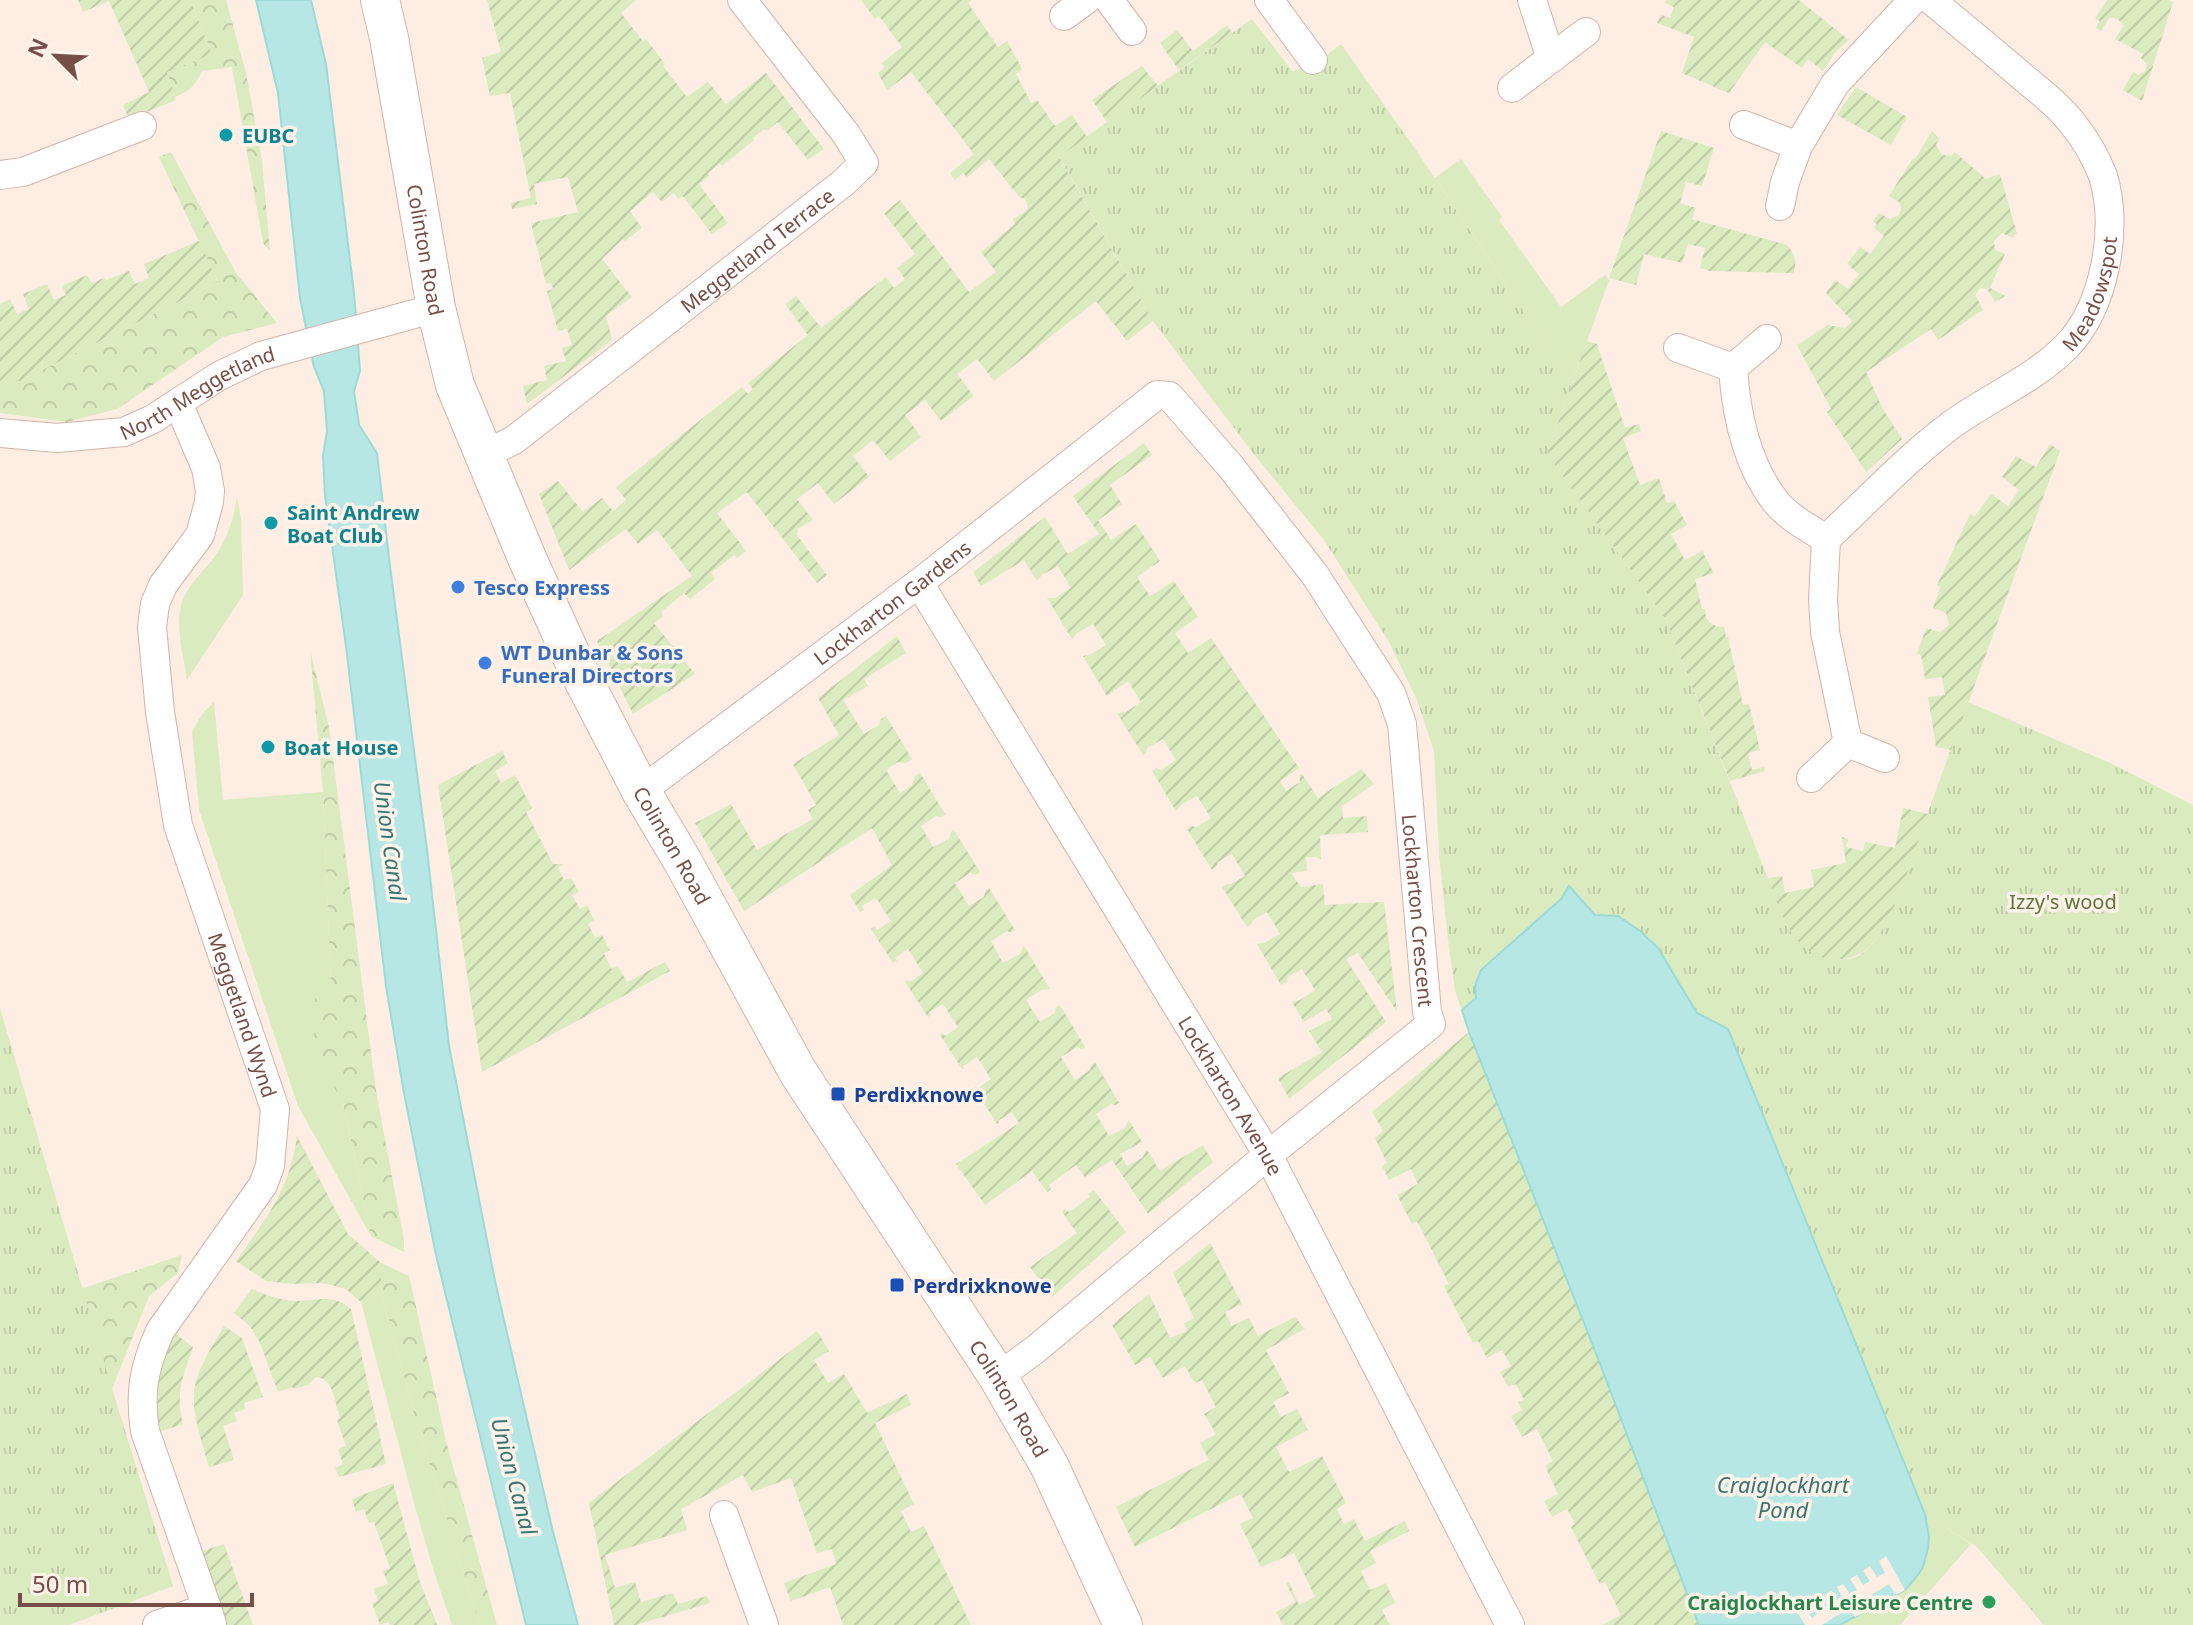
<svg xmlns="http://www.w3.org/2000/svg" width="2193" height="1625" font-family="'Noto Sans',sans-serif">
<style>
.grass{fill:#daebc0}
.forest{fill:url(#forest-crowns)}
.park{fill:url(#park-tufts)}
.garden{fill:url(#garden-furrows)}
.water{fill:#b6e7e4;stroke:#9bdad7;stroke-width:2}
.pier{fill:#fdede2}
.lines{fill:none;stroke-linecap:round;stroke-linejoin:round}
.street-casing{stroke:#d1b4ab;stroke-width:30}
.secondary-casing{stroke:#d4b3a8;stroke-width:40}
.street{stroke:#fff;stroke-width:28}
.secondary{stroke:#fff;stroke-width:38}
.culture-dot{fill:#0f9aa8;stroke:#fff2e9;stroke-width:3}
.shop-dot{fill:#3f7fe0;stroke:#fff2e9;stroke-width:3}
.transit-dot{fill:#1a4fb4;stroke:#fff2e9;stroke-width:3}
.leisure-dot{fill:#2e9e5b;stroke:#fff2e9;stroke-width:3}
.labels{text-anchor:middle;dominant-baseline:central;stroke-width:7;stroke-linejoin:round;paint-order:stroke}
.culture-label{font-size:20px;font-weight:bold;fill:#0d838f;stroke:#fff2e9;text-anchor:start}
.street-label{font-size:20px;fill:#764e47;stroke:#fff2e9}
.shop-label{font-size:20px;font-weight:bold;fill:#366cbe;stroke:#fff2e9;text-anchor:start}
.park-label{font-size:20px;fill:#59763c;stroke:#fff2e9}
.transit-label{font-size:20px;font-weight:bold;fill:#164399;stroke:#fff2e9;text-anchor:start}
.leisure-label{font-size:20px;font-weight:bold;fill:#27864d;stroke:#fff2e9;text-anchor:end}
.water-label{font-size:22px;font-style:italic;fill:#387573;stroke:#fff2e9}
</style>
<defs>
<pattern id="forest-crowns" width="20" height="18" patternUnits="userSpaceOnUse" patternTransform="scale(2)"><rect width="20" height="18" fill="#daebc0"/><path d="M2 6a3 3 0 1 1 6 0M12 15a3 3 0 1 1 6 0" fill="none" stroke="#bfcba6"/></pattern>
<pattern id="park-tufts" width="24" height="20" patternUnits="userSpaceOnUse" patternTransform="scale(2)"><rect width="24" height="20" fill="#daebc0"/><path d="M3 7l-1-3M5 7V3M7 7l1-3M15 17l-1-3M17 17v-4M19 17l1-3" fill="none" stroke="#bfcba6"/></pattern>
<pattern id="garden-furrows" width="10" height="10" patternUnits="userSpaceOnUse" patternTransform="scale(2)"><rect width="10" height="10" fill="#daebc0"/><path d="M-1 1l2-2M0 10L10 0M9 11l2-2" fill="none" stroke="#bfcba6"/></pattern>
</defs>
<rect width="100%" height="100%" fill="#fdede2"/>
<path class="grass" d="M1461,159L1502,217L1499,220L1561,307L1605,275L1609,280L1572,383L1435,178Z
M237,497L241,519L243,595L187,680C184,658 175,626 181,606C186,586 204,571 216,555C228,537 234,517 237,497Z
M214,702L223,800L323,792L331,990L342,1099L371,1236L298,1106L199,810L192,731L203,713Z
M381,1292L419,1431L480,1625H452L434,1572L414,1503L361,1302Z
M1925,1514L1971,1544L1900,1625H1840C1895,1595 1938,1588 1925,1514Z"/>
<path class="forest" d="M190,0H226L246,73L262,161L270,251L263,243L232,67L202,71C195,85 190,92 174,97L166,72L212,54Z
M171,152L236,273L277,323L223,337L117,409L67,422L0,413V381H20L218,282L159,157Z
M310,650L329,727L376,1091L404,1240V1252L371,1236L343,1103L314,1051L315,998L331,990L323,792Z
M182,1255L178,1273L149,1296L112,1389L173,1586L62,1625H16L69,1293Z
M381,1263L409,1276L446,1441L497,1625H480L419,1431L381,1292Z"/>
<path class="park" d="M1252,19L1293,72L1313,60L1323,58L1341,44L1418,153L1572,383L1547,454L1665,618L1786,924C1798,940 1804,941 1822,951C1826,953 1834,959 1839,959C1870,963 1885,925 1895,903L1968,702L2110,763L2193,805V1625H2044L1977,1547L1926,1515L1928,1549L1923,1567L1918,1575L1905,1590L1840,1625H1699L1599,1361L1469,1032L1455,990L1448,940L1439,854L1434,751L1417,700L1389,642L1324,540L1256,457L1153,321L1059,156Z
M0,1008L112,1389L173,1586L69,1625H0Z"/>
<path class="garden" d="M78,0H190L212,54L167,72L176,100L129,119L123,105L149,92L109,1L83,12Z
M487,0H636L621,13L643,41L646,39L665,64L663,66L687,97L708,82L726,104L766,73L824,149L808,160L778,122L766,131L764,129L753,138L754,140L722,166L720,163L708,173L709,176L699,184L728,223L712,234L683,196L678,199L674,193L662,202L653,192L630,211L642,228L625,241L623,239L602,259L632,297L606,316L612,340L527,404L523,386L547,380L544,366L566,361L562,348L572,345L567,329L558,331L547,291L553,289L551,283L546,284L531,223L578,212L568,177L534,184L537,204L512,209L511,203L531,198L510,93L490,96L482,58L501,52Z
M861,0H972L968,3L998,47L1007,41L1022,69L1016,74L1031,103L1037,100L1055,126L1072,115L1087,137L1059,157L1153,321L1127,341L1096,301L994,381L977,359L957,374L974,396L941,421L925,400L905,415L921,437L890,461L873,440L853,456L869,477L834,504L818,483L797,499L813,520L797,529L798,532L796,534L827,575L817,583L747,492L717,513L746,551L737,558L734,555L711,573L715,579L690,599L684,593L661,612L663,616L654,623L695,674L633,714L597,641L692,576L657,530L638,544L626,529L569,570L539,494L558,481L583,512L602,498L613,511L626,500L616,487L742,387L748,394L753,389L748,383L808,335L785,304L796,296L821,328L886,277L894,288L905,279L897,268L915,254L884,213L900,200L969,292L996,272L981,252L1015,224L1013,219L1026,211L1028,207L1025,199L1019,197L989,159L967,177L963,173L955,180L950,173L974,154L911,72L887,90L878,73L885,67L882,63L902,47L879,16L875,19Z
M1666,0H1799L1849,40L1837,50L1823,71L1808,59L1802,68L1765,42L1729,93L1682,73L1694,37L1657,23L1661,15L1670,18L1674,7L1665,3Z
M2107,0H2169L2173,2L2142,101L2123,90L2133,72L2139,75L2145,71L2147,64L2141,58L2143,54L2115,39L2123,26C2120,20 2116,17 2109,18L2101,31L2096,28L2100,21L2095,18Z
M1227,25L1232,33L1179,70L1160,43L1177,30L1193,51Z
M1142,66L1158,86L1107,122L1092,100Z
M1856,87L1907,117L1891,145L1837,115Z
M1661,131L1714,148L1702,186L1686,182L1680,203L1696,208L1692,219L1787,245C1794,254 1798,262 1793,273L1710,271L1700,268L1705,248L1688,244L1682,263L1644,254L1636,285L1609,278Z
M1932,131L1939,138L1936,145L1942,155L1951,156L1955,152L1986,179L2000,174L2017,234H2015L2013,238L2002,233L1994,241L1995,250L2005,254L1990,288L2005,296L1995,302L1987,289L1980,288L1975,295L1983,310L1938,340L1931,329L1866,372L1883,409L1902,439L1866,472L1827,412L1831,409L1797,345L1828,325L1845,328L1852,321L1826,293L1835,280L1848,289L1859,274L1847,264L1860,247L1870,254L1884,236L1874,228L1877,224L1873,221L1879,213L1890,219L1899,215L1901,209L1900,203L1889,196L1913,158L1915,159Z
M199,241L218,282L20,381H0V304L10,299L17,314L29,309L23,294L47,284L54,300L66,295L62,286L87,275L92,283L104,278L106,280L129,271L135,284L149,278L144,264Z
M1587,341L1597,344L1625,428L1639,424L1641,431L1623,438L1640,485L1659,478L1667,503L1674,501L1687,525L1671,534L1685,560L1702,551L1714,573L1695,579L1702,609H1705C1705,621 1712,627 1724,627L1726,637H1728L1743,705L1749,704L1760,750L1748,753L1752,770L1764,767L1765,771L1730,781L1665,618L1547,454Z
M1144,443L1152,455L1110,485L1122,504L1098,520L1111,540L1136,524L1160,561L1137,577L1150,596L1174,581L1198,617L1175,633L1188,653L1211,638L1299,768L1280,781L1286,791L1300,782L1299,775L1302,774L1318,798L1361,769L1374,784L1342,806L1343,818L1367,816L1368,832L1320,835L1321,859L1315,857H1306L1307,871L1291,873L1301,887L1323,884L1325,905L1384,902L1397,1012L1358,953L1346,959L1386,1022L1289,1099L1278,1078L1322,1052L1309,1031L1332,1019L1326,1009L1304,1022L1292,1002L1300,1000L1315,990L1302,969L1288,977L1287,982L1281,985L1257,944L1266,942L1280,934L1267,912L1253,920L1251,924L1247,927L1222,887L1227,884H1231L1245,876L1232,854L1218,862L1216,867L1212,870L1187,829L1191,826L1197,827L1211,818L1197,796L1182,804L1176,811L1152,771L1156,768L1161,770L1176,760L1163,739L1147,748L1146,753L1143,755L1117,713L1126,712L1141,702L1128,681L1107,696L1083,656L1091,654L1106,645L1093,624L1077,633L1072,639L1047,598H1055L1071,588L1058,566L1042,575L1037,581L1024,560L981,586L973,572L1045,517L1068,554L1099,534L1073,496Z
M2050,444L2060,451L1951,750L1936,747L1928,697L1945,695L1942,677L1925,679L1921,655L1917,654L1926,628L1940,632L1949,625L1946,613L1933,608L1940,587L1937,585L1970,514L1974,517L1991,494L2008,506L2019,490L2002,477L2016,456L2036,467Z
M897,636L906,653L864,679L868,686L843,700L864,734L879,725L881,719L886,716L912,759L906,763L898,762L886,770L900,793L912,785L915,776L920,773L945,814L941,817L936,816L921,826L933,847L949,839L951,832L954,830L980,872L976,875L970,873L955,883L969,906L984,897L986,890L989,888L1015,930L1011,933L1007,931L991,941L1003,963L1020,954L1024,946L1050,989L1041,990L1026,1000L1040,1022L1055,1013L1056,1007L1060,1005L1085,1047L1082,1049L1077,1047L1061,1057L1075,1080L1090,1070L1092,1064L1095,1062L1119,1103L1116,1105L1111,1104L1096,1114L1109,1136L1125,1128L1129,1120L1142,1142L1120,1154L1127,1166L1142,1158L1147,1150L1160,1171L1203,1145L1213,1162L1148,1214L1112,1160L1085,1177L1076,1165L1049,1185L1051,1189L1047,1192L1032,1171L985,1205L956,1164L1019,1123L1012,1112L998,1121L999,1123L997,1124L974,1088L976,1087L978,1088L991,1079L977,1057L963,1066L964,1068L962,1069L940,1035L942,1033L945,1036L958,1027L943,1004L929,1012L931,1015L928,1017L905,982L908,980L910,982L923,973L908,949L895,958L897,961L893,963L871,929L875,927L877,930L891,921L876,898L862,906L864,910L860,912L850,895L892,865L872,828L744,911L695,823L731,804L757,850L813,819L808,810L816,805L793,764L839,735L818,698Z
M502,751L508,763L495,771L501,783L515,775L532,808L526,812L553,864H564L558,868L564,880L571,878L579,892L572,895L580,909L587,905L594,920L588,924L595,938L602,935L610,950L604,953L611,969L618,966L627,982L665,962L670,971L482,1072L438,785Z
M1903,808L1928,814C1914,850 1896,917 1872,944C1863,955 1847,960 1833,959C1792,956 1780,910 1768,878L1782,876L1785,893L1814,887L1811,870L1846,863L1842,837L1848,839L1846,847L1863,851L1865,842L1895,848Z
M1469,1032L1599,1361L1699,1625H1602L1621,1615L1605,1582L1600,1584L1597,1579L1571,1527L1575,1524L1567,1509L1552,1517L1544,1501L1558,1494L1545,1466L1553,1461L1537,1429L1522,1437L1511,1416L1522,1410L1518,1402L1524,1400L1516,1384L1508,1387L1500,1372L1511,1366L1502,1350L1487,1358L1478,1341L1473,1343L1444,1286L1449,1284L1417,1221L1412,1224L1397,1195L1418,1184L1411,1169L1389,1180L1382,1166L1387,1163L1375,1138L1383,1131L1372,1112Z
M297,1136L348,1234L381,1263V1292L361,1302L346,1289L323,1283L292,1284L266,1281L236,1261C266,1219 290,1189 297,1136Z
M1094,1190L1126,1232L1052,1297L1030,1267L1077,1233L1062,1212L1065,1209L1069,1212L1090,1197L1088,1194Z
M1210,1243L1242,1304L1225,1312L1232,1326L1249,1318L1258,1336L1295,1317L1305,1329L1266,1350L1289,1393L1273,1402L1281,1417L1297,1409L1308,1430L1276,1447L1289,1472L1322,1456L1346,1503L1337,1509L1344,1524L1354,1519L1365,1541L1405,1521L1409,1531L1370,1551L1376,1563L1361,1571L1370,1590L1386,1583L1395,1603L1382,1610L1390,1625H1283L1276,1612L1295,1602L1286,1583L1289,1582L1299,1605L1315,1597L1294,1553L1261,1567L1240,1524L1253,1518L1241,1494L1135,1547L1116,1507L1209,1460L1200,1443L1216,1434L1204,1414L1216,1407L1202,1380L1195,1383L1185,1366L1163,1378L1150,1357L1135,1365L1112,1325L1149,1294L1170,1338L1187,1331L1184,1323L1194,1318L1173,1273Z
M252,1289C266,1295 280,1301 296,1301C318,1301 332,1293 351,1309L386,1464L339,1477L335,1468L343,1464L338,1449L346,1446L337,1420L340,1418C335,1403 334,1378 316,1377L308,1385L294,1389L292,1387L278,1392L260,1343L250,1326L234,1313Z
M224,1326L242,1338L263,1397L244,1403L245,1409L234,1413L237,1421L223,1426L234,1460L209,1467C188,1396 185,1390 224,1326Z
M817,1331L829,1351L814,1360L828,1383L844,1374L867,1413L907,1394L911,1405L875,1423L914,1504L901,1511L911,1532L924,1526L971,1625H843L830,1587L791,1601L784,1583L836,1564L832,1549L817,1553L791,1478L752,1492L743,1475L681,1509L687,1530L605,1555L615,1588L635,1582L641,1602L673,1593L678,1604L707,1596L710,1603L636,1625H614L589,1503Z
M173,1332L193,1347C183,1377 175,1392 183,1424L159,1432L154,1389Z
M393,1483L420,1582L437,1625H390L389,1622L380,1625L372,1603L378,1601L374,1589L388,1584L383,1571L390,1568L374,1522L369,1523L364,1509L356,1512L352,1499Z
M224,1544L253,1625H225L200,1552Z"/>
<path class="water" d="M256,0H311L326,64L354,293L360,371L354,391L359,425L377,453L390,566L427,850L449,1046L495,1281L553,1532L578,1625H526L436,1255L404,1093L386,986L346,646L325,495L323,456L327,431L324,391L314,367L300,298L278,93Z
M1569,886L1595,915L1618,916L1640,931L1658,948L1697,1013L1728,1029L1925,1514L1929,1537L1928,1548L1923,1567L1918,1575L1905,1590L1840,1625H1699L1599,1361L1469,1032L1462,1010L1476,998L1475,986L1481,970L1561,899Z"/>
<path class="pier" d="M1886,1556L1905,1590L1896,1595L1889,1584L1858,1603L1863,1613L1855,1617L1849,1608L1822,1625H1805L1797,1612L1804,1607L1812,1618L1818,1613L1812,1603L1819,1598L1825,1609L1831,1606L1825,1595L1831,1590L1838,1601L1843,1599L1837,1587L1843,1584L1850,1594L1857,1590L1850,1579L1857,1575L1863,1585L1870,1581L1863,1571L1870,1566L1877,1577L1885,1573L1879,1561Z"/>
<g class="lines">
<defs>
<g id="street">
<path d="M1109,0L1132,31"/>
<path d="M1269,0L1313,60"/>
<path d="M1532,0L1551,59"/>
<path d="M1064,16L1086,0"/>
<path d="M1512,88L1586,32"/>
<path d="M1744,125L1798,146"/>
<path d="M0,175L23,172L142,126"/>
<path d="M1780,206L1785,182L1798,146L1835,84L1913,0"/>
<path d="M1678,348L1733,368C1736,414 1746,464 1776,502C1789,518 1809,528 1826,539"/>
<path d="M1733,368L1767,339"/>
<path id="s1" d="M178,403L206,468L210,491L209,502L200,535L163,585L155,604L152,627L160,712L178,825L275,1109L270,1166L263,1185L160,1331C144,1367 139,1392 145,1431L207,1608"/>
<path id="s2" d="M0,433L57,438L124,432L153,419L219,376L261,356L436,308"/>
<path id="s3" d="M484,455L514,440L843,183L864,163L846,134L742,0"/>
<path id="s4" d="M919,583L1268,1155L1510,1625"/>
<path d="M1848,743L1885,758"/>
<path id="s5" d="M1811,778L1848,743L1825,632L1823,599L1826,539C1867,501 1906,459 1951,425C1988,398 2033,380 2066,347C2105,307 2119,228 2103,176C2096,158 2085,139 2073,124C2059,106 2041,92 2024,78C1994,52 1962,26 1931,0"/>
<path id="s6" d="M641,791L919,583L1157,395L1169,396L1173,400L1231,467L1315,575L1391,693L1402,724L1427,1012L1431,1024L1268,1155L1036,1349L998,1377"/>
<path d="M724,1515L764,1625"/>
<path d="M157,1625L207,1608L212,1624"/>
</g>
<g id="secondary">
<path id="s7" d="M380,0L389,38L436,308L455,385L527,558L577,668L641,791L683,862L798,1072L998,1377L1049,1465L1123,1625"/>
</g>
</defs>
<use href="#street" class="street-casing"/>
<use href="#secondary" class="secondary-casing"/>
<use href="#street" class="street"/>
<use href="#secondary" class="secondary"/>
</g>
<g class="culture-dot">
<circle cx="226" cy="135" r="8"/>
<circle cx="271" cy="523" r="8"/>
<circle cx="268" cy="747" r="8"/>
</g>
<g class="shop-dot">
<circle cx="458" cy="587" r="8"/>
<circle cx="485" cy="663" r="8"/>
</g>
<g class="transit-dot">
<rect x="830" y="1086" width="16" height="16" rx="4"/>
<rect x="889" y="1277" width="16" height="16" rx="4"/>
</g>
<circle class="leisure-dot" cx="1989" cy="1602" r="8"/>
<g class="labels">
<g class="culture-label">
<text x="242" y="135">EUBC</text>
<text x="287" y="512">Saint Andrew<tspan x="287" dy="23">Boat Club</tspan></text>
<text x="284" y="747">Boat House</text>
</g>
<g class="street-label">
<text stroke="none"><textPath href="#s7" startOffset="254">Colinton Road</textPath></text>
<text stroke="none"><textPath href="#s3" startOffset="342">Meggetland Terrace</textPath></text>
<text stroke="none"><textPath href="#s5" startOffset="626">Meadowspot</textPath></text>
<text stroke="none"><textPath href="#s2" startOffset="208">North Meggetland</textPath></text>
<text stroke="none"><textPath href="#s6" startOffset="314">Lockharton Gardens</textPath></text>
<text stroke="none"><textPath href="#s7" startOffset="902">Colinton Road</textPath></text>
<text stroke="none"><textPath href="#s6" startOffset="1254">Lockharton Crescent</textPath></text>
<text stroke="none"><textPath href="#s1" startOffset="646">Meggetland Wynd</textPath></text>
<text stroke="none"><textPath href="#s4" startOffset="600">Lockharton Avenue</textPath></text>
<text stroke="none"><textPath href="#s7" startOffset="1550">Colinton Road</textPath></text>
</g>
<g class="shop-label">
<text x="474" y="587">Tesco Express</text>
<text x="501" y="652">WT Dunbar &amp; Sons<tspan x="501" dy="23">Funeral Directors</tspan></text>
</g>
<g class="park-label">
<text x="2063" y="901">Izzy's wood</text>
</g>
<g class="transit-label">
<text x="854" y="1094">Perdixknowe</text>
<text x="913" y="1285">Perdrixknowe</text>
</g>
<g class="leisure-label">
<text x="1973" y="1602">Craiglockhart Leisure Centre</text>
</g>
<g class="water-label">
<text transform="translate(391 841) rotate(82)">Union Canal</text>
<text transform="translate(515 1476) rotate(75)">Union Canal</text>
<text x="1783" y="1484">Craiglockhart<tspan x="1783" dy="25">Pond</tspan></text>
</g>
</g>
<g transform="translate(56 56) rotate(294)" stroke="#fff2e9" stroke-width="6" paint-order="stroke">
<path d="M0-6L14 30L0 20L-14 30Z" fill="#764e47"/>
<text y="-12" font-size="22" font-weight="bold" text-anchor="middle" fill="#764e47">N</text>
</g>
<path d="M20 1593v12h232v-12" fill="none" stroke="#764e47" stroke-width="4"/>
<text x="32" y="1593" font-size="24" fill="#764e47" stroke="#fff2e9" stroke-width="6" paint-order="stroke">50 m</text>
</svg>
